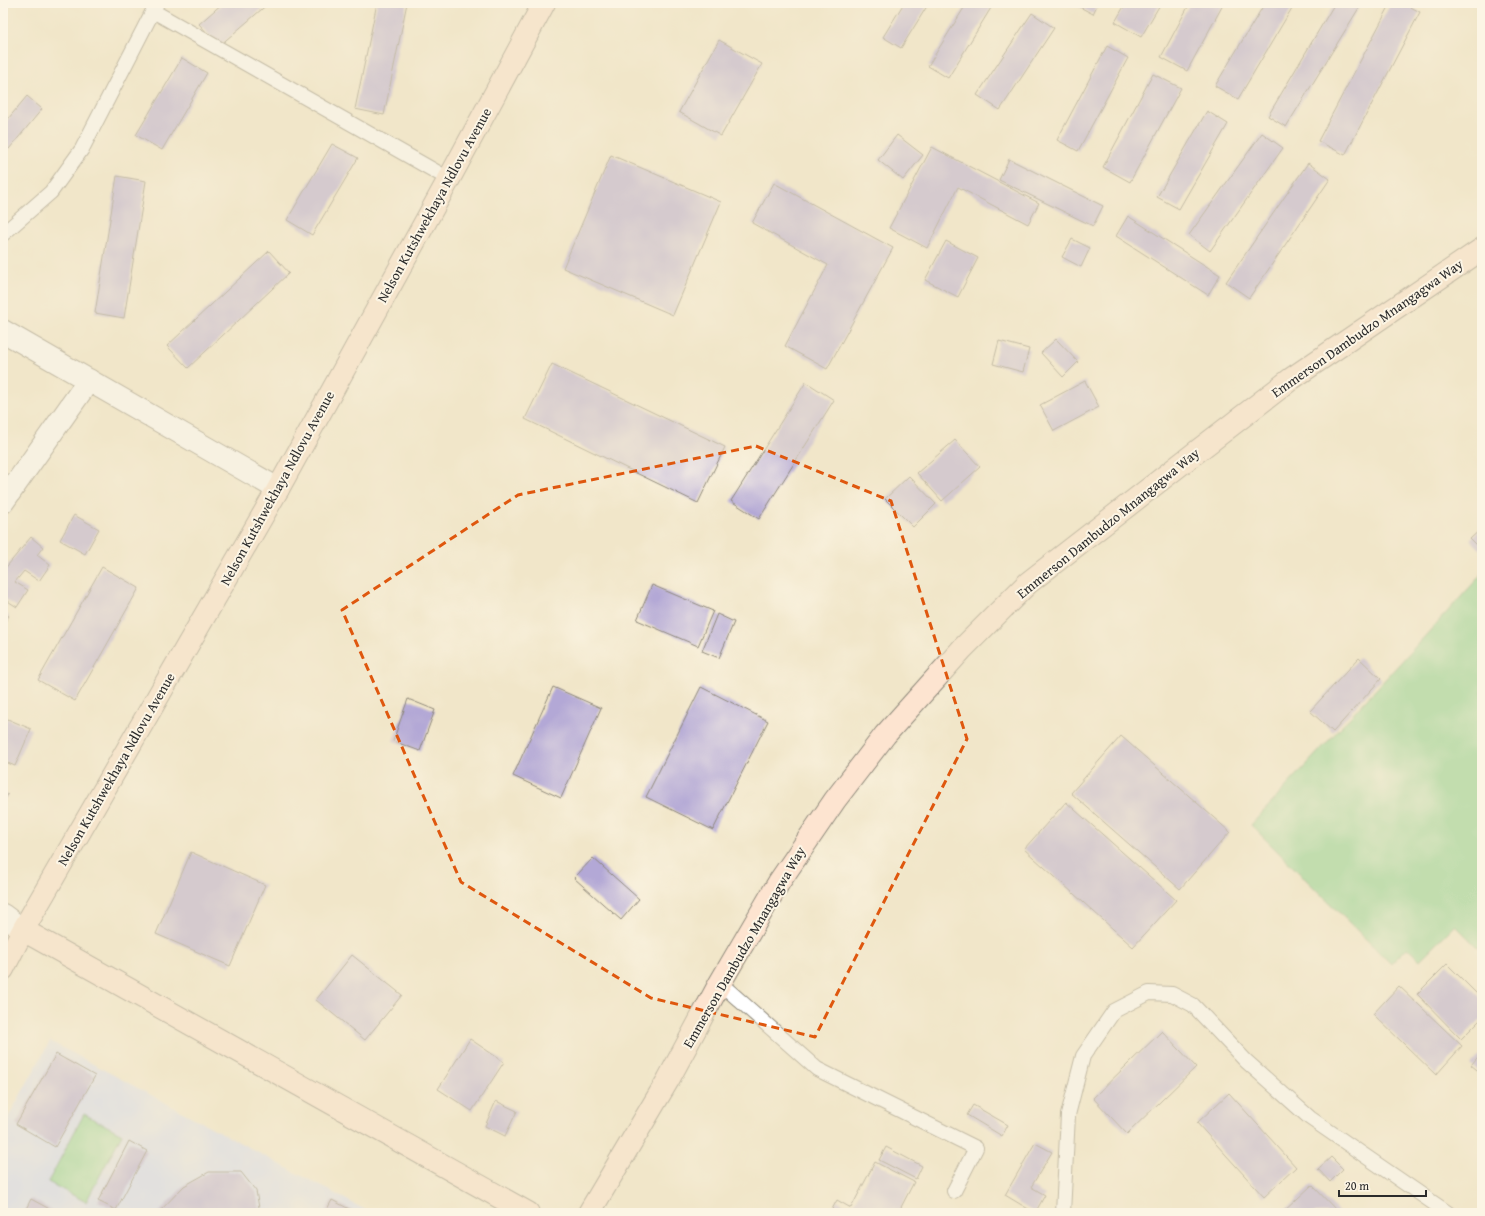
<svg xmlns="http://www.w3.org/2000/svg" width="1485" height="1216" font-family="'Gentium Book Plus',serif">
<style>
.built{fill:#d0daf9}
.green{fill:#89d38f;stroke:#5a7f5d}
.building{fill:#b3a8d6}
.lines{fill:none;stroke-linecap:round;stroke-linejoin:round}
.lane-casing{stroke:#8e887a;stroke-width:16}
.street-casing{stroke:#8e887a;stroke-width:24}
.secondary-casing{stroke:#8e887a;stroke-width:24}
.lane{stroke:#fff;stroke-width:14}
.street{stroke:#fff;stroke-width:22}
.secondary{stroke:#fde4d0;stroke-width:22}
.marked{fill:none;stroke:#df570e;stroke-width:3;stroke-dasharray:8 5;stroke-linejoin:round}
.labels{text-anchor:middle;dominant-baseline:central;stroke-width:4;stroke-linejoin:round;paint-order:stroke}
.street-label{font-size:14px;fill:#2b2b2b;stroke:#fcf5e5}
</style>
<rect width="100%" height="100%" fill="#fcf5e5"/>
<filter id="ink" filterUnits="userSpaceOnUse"><feTurbulence type="fractalNoise" baseFrequency=".025" numOctaves="2"/><feDisplacementMap in="SourceGraphic" scale="8" xChannelSelector="R" yChannelSelector="G"/><feConvolveMatrix kernelMatrix="1 2 1 2 8 2 1 2 1" color-interpolation-filters="sRGB"/></filter>
<filter id="wash" filterUnits="userSpaceOnUse"><feTurbulence type="fractalNoise" baseFrequency=".012" numOctaves="4" result="noise"/><feDisplacementMap in="SourceGraphic" scale="16" xChannelSelector="R" yChannelSelector="G"/><feGaussianBlur stdDeviation="0.9" result="paint"/><feColorMatrix in="noise" values="0 0 0 0 0 0 0 0 0 0 0 0 0 0 0 0 0 1.4 0 .05"/><feComposite in="paint" operator="in"/></filter>
<g filter="url(#wash)">
<rect width="100%" height="100%" fill="#f1e6c9"/>
<path class="built" d="M50,1041L371,1213H3V1127Z"/>
<path class="green" d="M1482,574V952L1455,925L1420,960L1407,948L1391,964L1251,825Z
M84,1114L122,1134L86,1202L48,1182Z"/>
<g id="blocks">
<path class="building" d="M223,3H269L219,46L199,24Z
M377,3H407L384,115L355,109Z
M904,3H929L901,48L883,37Z
M967,3H994L948,78L928,66Z
M1072,3H1098L1093,14Z
M1126,3H1161L1141,37L1115,22Z
M1190,3H1224L1187,71L1161,57Z
M1265,3H1295L1238,99L1215,86Z
M1335,3H1362L1286,127L1268,116Z
M1391,3H1403L1420,12L1345,155L1318,141Z
M1032,13L1054,28L1000,110L977,95Z
M719,40L762,64L721,136L679,112Z
M1107,46L1128,58L1078,151L1057,140Z
M182,58L207,73L162,150L136,135Z
M1153,74L1181,88L1130,182L1103,167Z
M27,96L42,109L9,149L3,144V125Z
M1207,111L1228,124L1179,209L1157,197Z
M1262,133L1283,148L1210,251L1189,235Z
M897,135L923,155L903,180L878,160Z
M332,144L358,158L312,235L287,220Z
M932,147L1039,203L1028,224L958,187L927,248L889,228Z
M611,155L721,202L673,315L563,268Z
M1009,159L1103,206L1093,226L999,180Z
M1308,163L1330,179L1249,298L1226,282Z
M117,176L146,181L124,318L95,313Z
M774,183L893,248L827,369L785,346L828,265L752,223Z
M1128,216L1220,275L1208,295L1116,236Z
M1072,239L1090,248L1081,267L1062,257Z
M946,241L978,258L958,297L925,280Z
M269,251L289,273L188,368L167,346Z
M1056,339L1078,362L1063,377L1041,353Z
M999,341L1029,349L1023,372L993,364Z
M552,364L725,447L698,503L525,419Z
M1085,381L1099,407L1054,431L1040,405Z
M806,382L834,400L759,519L731,501Z
M955,440L980,467L942,501L917,473Z
M909,476L936,504L913,527L885,499Z
M74,515L99,529L85,554L60,540Z
M1482,528V551L1470,539Z
M31,537L43,547L37,555L50,565L39,581L24,571L15,582L28,590L17,607L3,598V571Z
M102,567L139,588L75,701L38,680Z
M652,585L713,611L698,646L637,620Z
M3,612L9,616L3,624Z
M717,614L734,622L719,658L702,651Z
M1359,658L1381,679L1333,732L1310,711Z
M553,687L601,708L561,798L513,776Z
M701,687L768,721L713,830L646,797Z
M408,699L435,710L420,751L393,741Z
M3,717L31,729L15,766L3,761Z
M1121,736L1230,832L1180,889L1071,793Z
M3,792L8,795L3,801Z
M1066,802L1176,900L1133,947L1024,849Z
M191,852L265,885L230,966L156,934Z
M593,858L639,899L621,920L574,878Z
M352,955L402,995L365,1040L316,1000Z
M1447,964L1482,999V1018L1461,1039L1417,994Z
M1399,986L1462,1046L1436,1075L1373,1014Z
M1162,1031L1196,1067L1127,1134L1093,1098Z
M470,1039L504,1062L472,1111L438,1089Z
M1482,1052V1074L1471,1065Z
M56,1054L95,1076L55,1147L16,1124Z
M1229,1093L1296,1167L1264,1197L1197,1123Z
M496,1101L517,1111L505,1136L485,1126Z
M973,1105L1008,1125L1002,1136L967,1115Z
M129,1141L147,1151L116,1210L98,1201Z
M1035,1143L1052,1152L1031,1187L1045,1195L1035,1213L1005,1195Z
M886,1147L922,1166L916,1179L879,1160Z
M1331,1157L1343,1169L1330,1182L1318,1169Z
M875,1162L914,1182L898,1213H830L837,1200L851,1208Z
M209,1172H241L256,1191L260,1213H158L184,1186Z
M1312,1185L1339,1213H1282Z
M31,1199L57,1213H24Z
M332,1200L353,1211L352,1213H325Z"/>
</g>
</g>
<g filter="url(#ink)">
<use href="#blocks" fill-opacity="0" stroke="#8e887a" stroke-width="1"/>
<g class="lines">
<defs>
<path id="lane" d="M153,11L449,179
M3,234L51,192L82,149L157,3
M720,983L817,1069L976,1148L954,1191
M1063,1213L1068,1115L1083,1056L1114,1011L1149,993L1172,994L1193,1005L1246,1061L1310,1118L1448,1213"/>
<path id="street" d="M3,331L278,489
M3,502L89,380
M3,915L23,930"/>
<path id="secondary" d="M23,930L528,1213
M3,969L23,930L278,489L449,179L544,3
M589,1213L668,1080L720,983L779,882L835,800L885,735L962,649L1028,583L1199,450L1291,379L1482,249"/>
</defs>
<use href="#lane" class="lane-casing"/>
<use href="#street" class="street-casing"/>
<use href="#secondary" class="secondary-casing"/>
<use href="#lane" class="lane"/>
<use href="#street" class="street"/>
<use href="#secondary" class="secondary"/>
</g>
</g>
<path d="M0 0H1485V1216H0ZM756,446L891,501L967,739L815,1037L651,998L461,882L342,610L518,495Z" fill="#f1e6c9" fill-opacity=".55" fill-rule="evenodd"/>
<path class="marked" d="M756,446L891,501L967,739L815,1037L651,998L461,882L342,610L518,495Z"/>
<g class="labels">
<g class="street-label">
<text transform="translate(434 205) rotate(-61)">Nelson Kutshwekhaya Ndlovu Avenue</text>
<text transform="translate(1367 328) rotate(-35)">Emmerson Dambudzo Mnangagwa Way</text>
<text transform="translate(277 488) rotate(-61)">Nelson Kutshwekhaya Ndlovu Avenue</text>
<text transform="translate(1108 523) rotate(-39)">Emmerson Dambudzo Mnangagwa Way</text>
<text transform="translate(116 769) rotate(-60)">Nelson Kutshwekhaya Ndlovu Avenue</text>
<text transform="translate(744 947) rotate(-60)">Emmerson Dambudzo Mnangagwa Way</text>
</g>
</g>
<rect width="1485" height="1216" fill="none" stroke="#fcf5e5" stroke-width="16"/>
<path d="M1339 1190v6h87v-6" fill="none" stroke="#2b2b2b" stroke-width="2"/>
<text x="1345" y="1190" font-size="12" fill="#2b2b2b" stroke="#fcf5e5" stroke-width="3" paint-order="stroke">20 m</text>
</svg>
